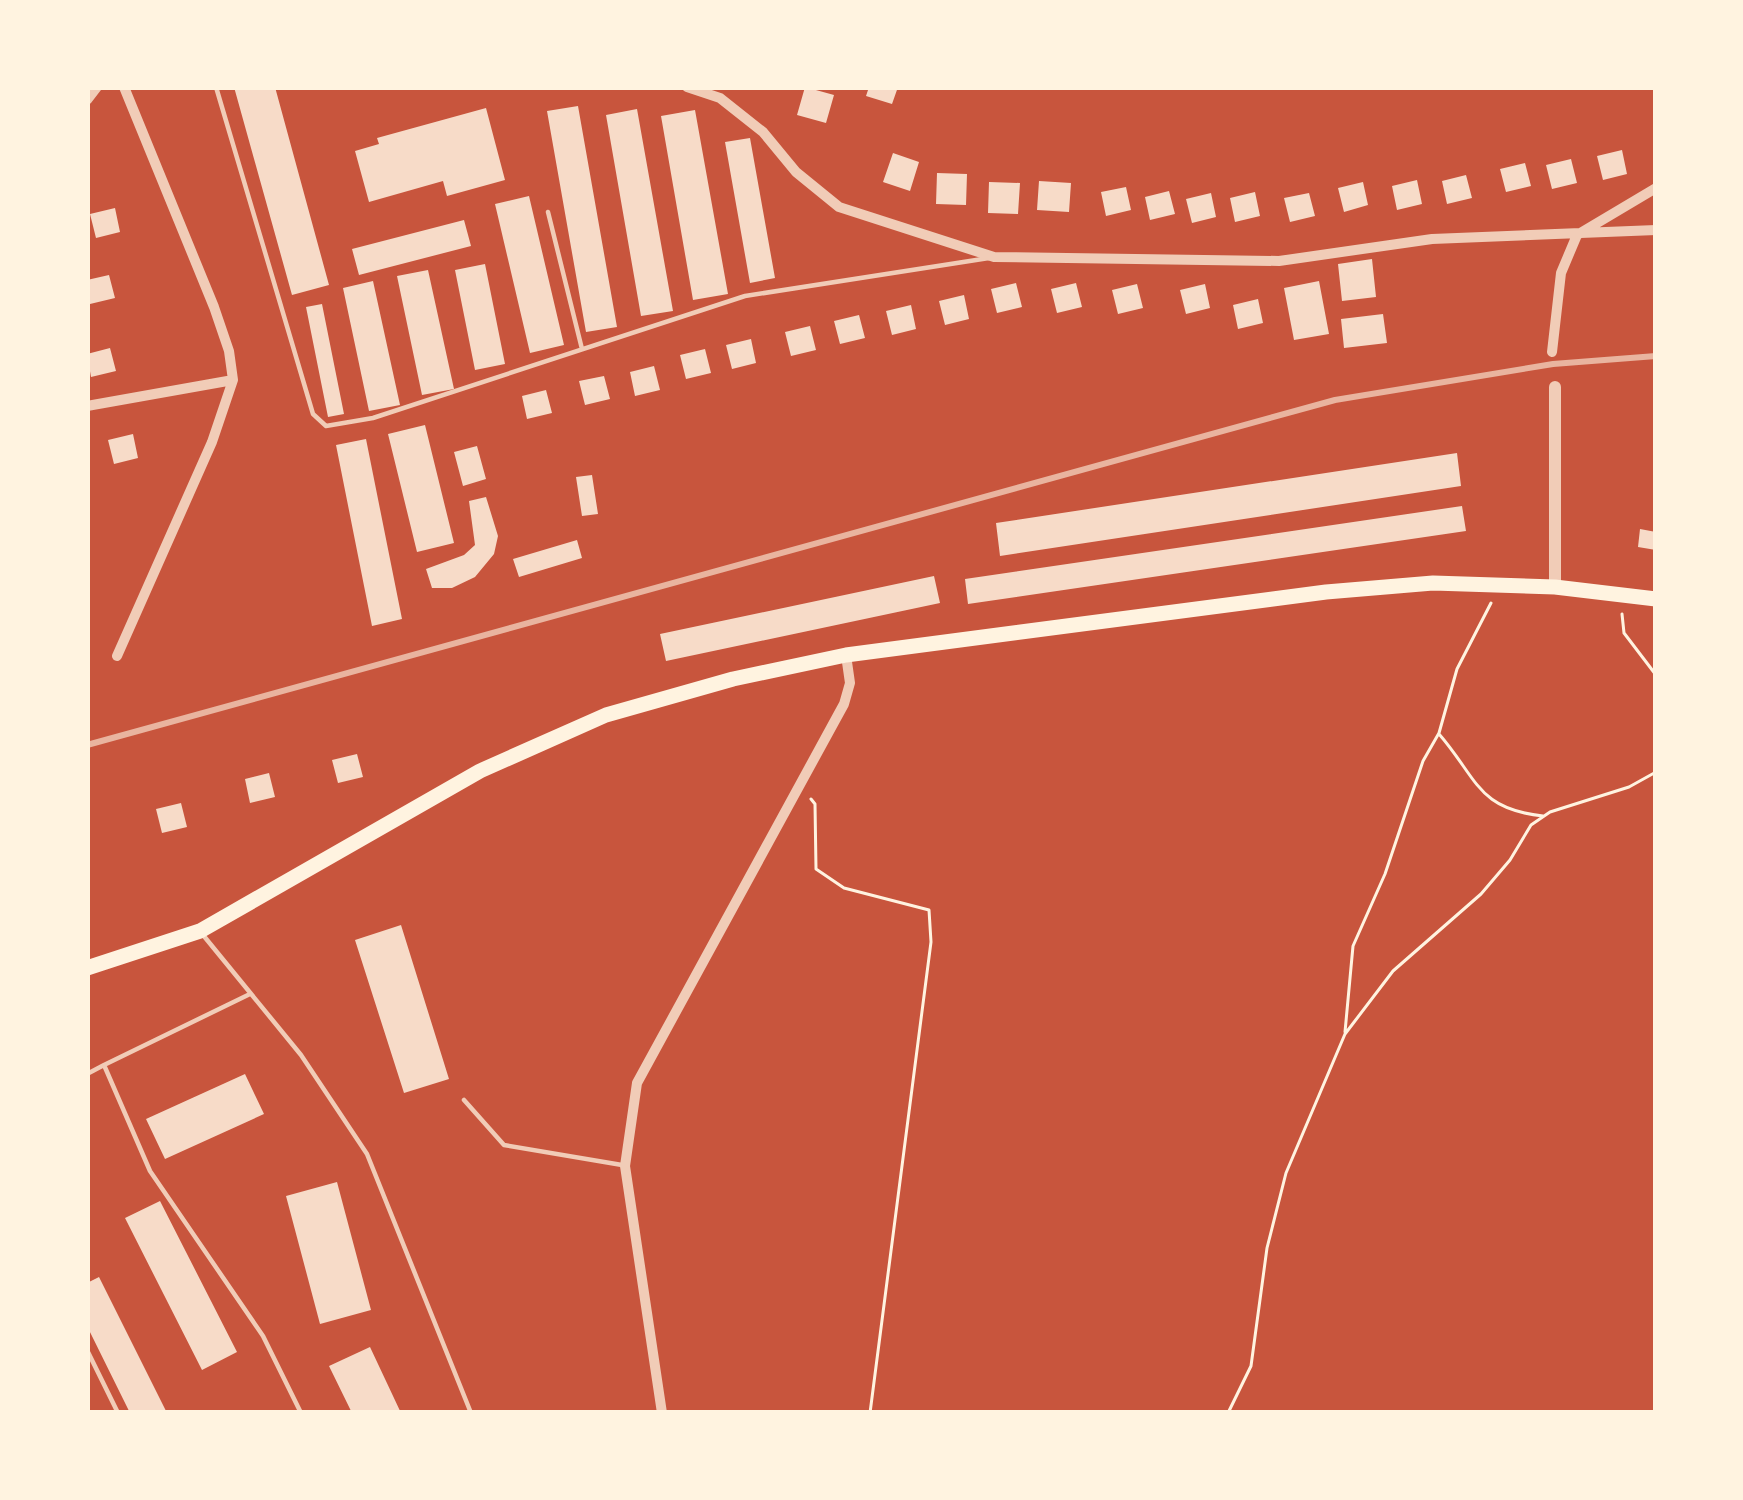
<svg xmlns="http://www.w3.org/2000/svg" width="1743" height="1500" font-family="Roboto,sans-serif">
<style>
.building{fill:#f7dbc8}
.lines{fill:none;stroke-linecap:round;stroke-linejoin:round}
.path{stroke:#fff3e0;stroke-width:3}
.service{stroke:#f1ccb7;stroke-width:4.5}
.minor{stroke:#f1ccb7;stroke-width:10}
.tertiary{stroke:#f1ccb7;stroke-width:12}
.secondary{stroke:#fff3e0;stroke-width:15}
.rail{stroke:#e9b49f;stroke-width:6}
</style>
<rect width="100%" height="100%" fill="#c8553d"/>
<path class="building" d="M234,87H275L329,285L292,295Z
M805,87L834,95L826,123L797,115Z
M869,87H898L892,104L866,96Z
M578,106L617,327L586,332L547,111Z
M486,108L505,180L447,196L443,181L369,202L355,151L379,144L377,138Z
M637,109L673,311L641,316L606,115Z
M695,110L728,294L693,300L661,116Z
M750,138L775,278L750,283L725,142Z
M1622,150L1627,174L1603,180L1597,156Z
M893,153L919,162L910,191L883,182Z
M1571,159L1577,183L1552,189L1546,165Z
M1525,163L1531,186L1506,192L1500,169Z
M937,173L967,174L966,205L936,204Z
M1466,175L1472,198L1447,204L1442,181Z
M1417,180L1422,204L1397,210L1392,186Z
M1039,181L1071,183L1069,212L1037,210Z
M989,182L1020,183L1018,214L988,213Z
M1363,182L1368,205L1344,212L1338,188Z
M1126,187L1131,210L1106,216L1101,192Z
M1169,191L1175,214L1150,220L1145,197Z
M1255,192L1260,216L1235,222L1230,198Z
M1211,193L1216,217L1192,223L1186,199Z
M1309,193L1315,216L1290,222L1284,198Z
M529,196L564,345L530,353L495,204Z
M115,208L120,232L96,238L90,214Z
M464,220L471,246L359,275L352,249Z
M1372,259L1376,297L1342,301L1338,264Z
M485,264L505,364L475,370L455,270Z
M428,270L454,389L422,395L397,276Z
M109,275L115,298L90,304L87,280Z
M373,281L400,405L369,411L343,288Z
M1319,281L1329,334L1294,340L1284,288Z
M1016,283L1022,307L997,313L991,289Z
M1076,283L1082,307L1057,313L1051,289Z
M1137,284L1143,308L1118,314L1112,290Z
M1205,284L1210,308L1186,314L1180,290Z
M964,295L969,319L945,325L939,301Z
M1258,299L1263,323L1238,329L1233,305Z
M322,304L344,414L328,417L306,307Z
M911,305L916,329L892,335L886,311Z
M1383,314L1387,343L1344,348L1341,319Z
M859,315L865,338L840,344L834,321Z
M810,326L816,350L791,356L785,332Z
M751,339L756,363L732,369L726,345Z
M110,348L116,371L91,377L87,354Z
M705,349L711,373L686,379L680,355Z
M654,366L660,390L635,396L630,372Z
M604,376L610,399L585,405L579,381Z
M546,390L552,413L527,419L522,396Z
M425,425L454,543L417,552L388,434Z
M133,434L138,458L114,464L108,440Z
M366,439L402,619L372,626L336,445Z
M477,446L486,479L463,486L454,452Z
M1457,453L1461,486L1000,556L996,523Z
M592,475L598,514L582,516L576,477Z
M486,497L498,536L494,554L475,577L452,588H432L426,569L464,555L475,545L469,501Z
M1462,506L1466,531L968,604L965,579Z
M1640,529L1656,532V550L1638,547Z
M577,540L582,558L519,577L513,559Z
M934,576L940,603L666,661L660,634Z
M357,754L363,777L338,783L332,760Z
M269,773L275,797L250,803L245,779Z
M181,803L187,827L162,833L156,809Z
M401,925L449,1079L404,1093L355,940Z
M245,1074L264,1114L165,1159L146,1119Z
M337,1182L371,1310L320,1324L286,1196Z
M160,1201L237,1352L202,1370L125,1218Z
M99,1277L167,1413H130L87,1326V1283Z
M370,1347L401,1413H352L329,1366Z"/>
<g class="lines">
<path class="path" d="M1622,614L1624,633L1656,675
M1439,734C1478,779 1477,809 1543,816
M811,799L815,804L816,869L844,888L929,910L931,942L870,1413
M1345,1032L1353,946L1385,874L1423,761L1439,733L1457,669L1491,603
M1228,1413L1251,1366L1267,1248L1286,1173L1345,1034L1393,971L1481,894L1510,860L1531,825L1550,812L1629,787L1656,772"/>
<path class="service" d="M216,87L313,414L326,426L373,418L745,296L989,258
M548,212L582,349
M203,935L301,1055L367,1154L471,1413
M250,994L104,1065L150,1171L263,1336L301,1413
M87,1074L104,1065
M464,1100L504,1145L622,1165
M87,1350L118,1413"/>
<path class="minor" d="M687,87L720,98L763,132L796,172L839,207L994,257L1279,261L1432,239L1656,230
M87,100L97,87
M1552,352L1561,273L1577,235L1656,188
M87,406L233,380
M117,656L212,442L233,380L229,351L214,307L124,87
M662,1413L625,1166L637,1083L844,704L850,683L846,655"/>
<path class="tertiary" d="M1555,587V387"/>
<path class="secondary" d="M87,968L200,931L480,771L606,715L733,679L846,655L1326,592L1433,583L1555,587L1656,599"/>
<path class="rail" d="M87,745L1335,400L1553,364L1656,356"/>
</g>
<rect width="1743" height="1500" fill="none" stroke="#fff3e0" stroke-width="180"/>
</svg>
